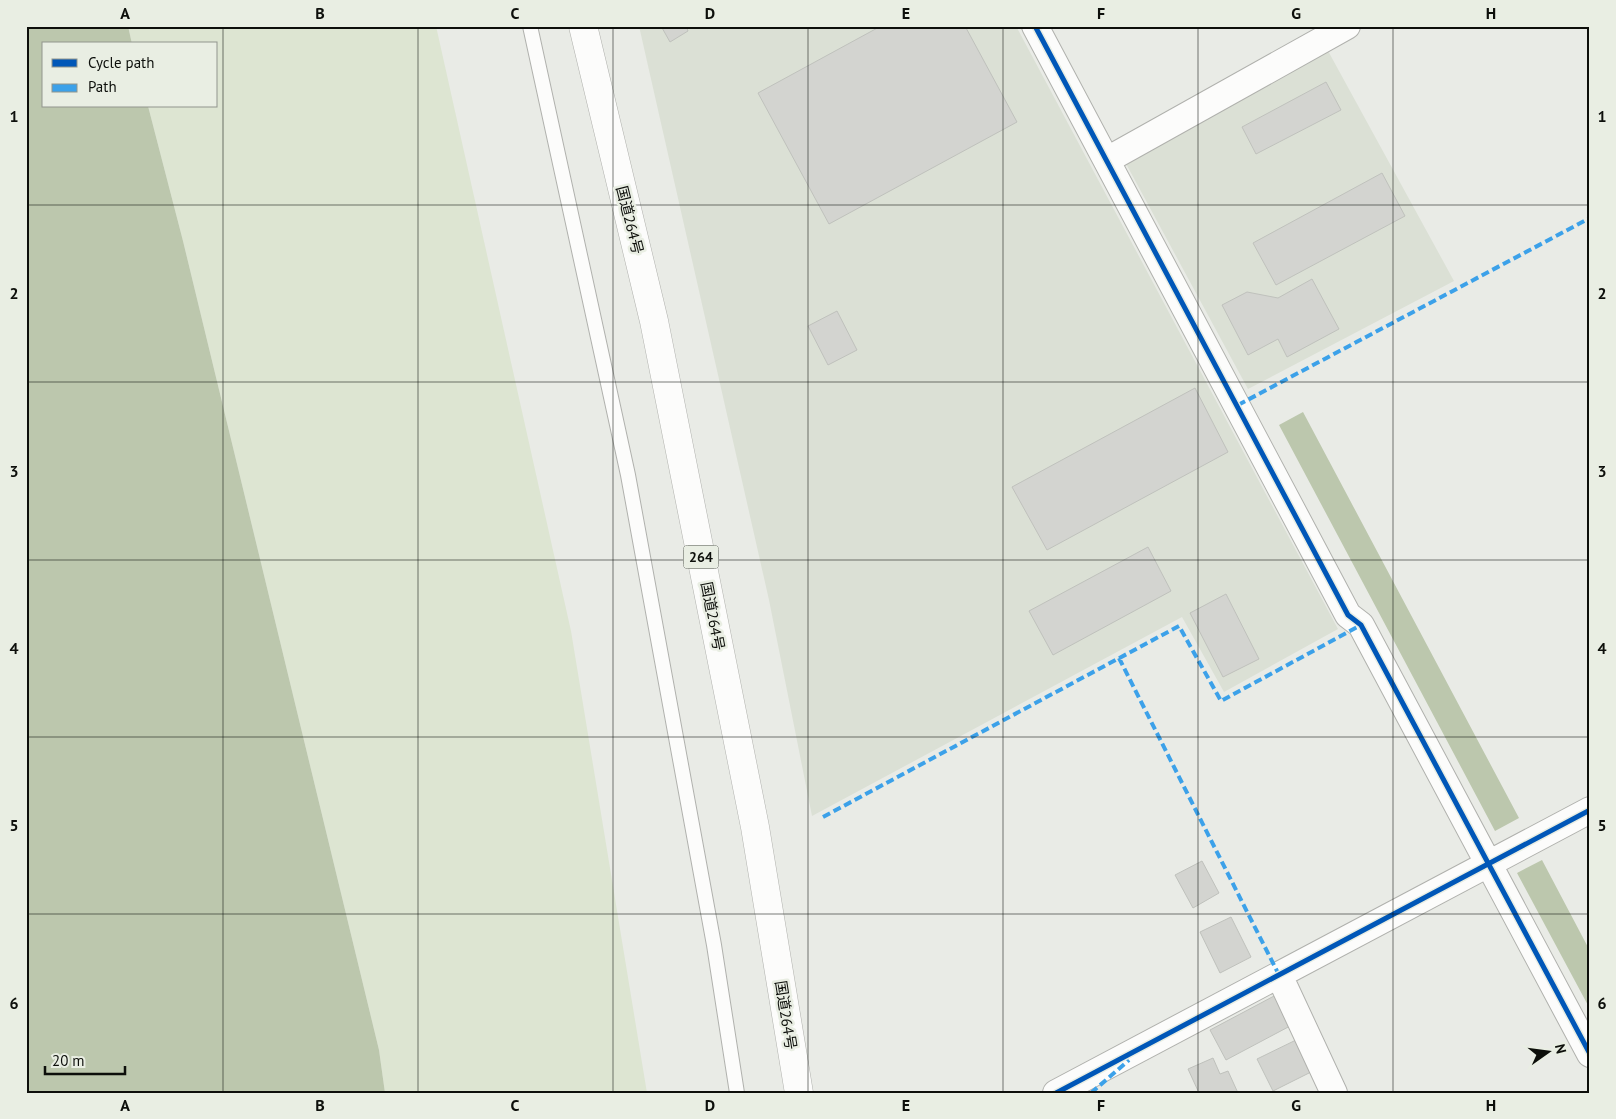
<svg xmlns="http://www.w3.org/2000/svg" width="1616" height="1119" font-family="'PT Sans','Noto Sans JP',sans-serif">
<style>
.built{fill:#dbe0d5}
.green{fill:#dde5d2}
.water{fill:#bcc7ad}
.building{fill:#d3d4d0;stroke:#bfc1bc}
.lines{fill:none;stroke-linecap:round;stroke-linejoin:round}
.lane-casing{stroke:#b0b1ad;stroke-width:16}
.street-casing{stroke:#b0b1ad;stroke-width:28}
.highway-casing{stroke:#b0b1ad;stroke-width:29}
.lane{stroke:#fcfcfb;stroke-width:14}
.street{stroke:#fcfcfb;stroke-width:26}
.highway{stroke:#fcfcfb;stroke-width:28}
.quiet{stroke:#3ca1e9;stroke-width:4;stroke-dasharray:8 4;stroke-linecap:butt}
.cycleway-casing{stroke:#e9eee3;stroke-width:8}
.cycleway{stroke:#0057b8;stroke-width:5}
.grid{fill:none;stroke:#0d0f0b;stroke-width:1;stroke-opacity:0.55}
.labels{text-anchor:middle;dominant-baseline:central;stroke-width:5;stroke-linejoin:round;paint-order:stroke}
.shield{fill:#e9eee3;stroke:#4f524c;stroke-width:1}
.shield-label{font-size:14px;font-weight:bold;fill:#0d0f0b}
.street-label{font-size:15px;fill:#0d0f0b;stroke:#e9eee3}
.neatline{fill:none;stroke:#0d0f0b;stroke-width:2}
.grid-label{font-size:16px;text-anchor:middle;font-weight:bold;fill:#0d0f0b}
</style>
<rect width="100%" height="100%" fill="#e9ebe6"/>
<path class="built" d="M639,26H1016L1338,629L1224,692L1182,617L812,816L769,600Z
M1327,49L1454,281L1248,389L1124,160Z"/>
<path class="green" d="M128,26H436L571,631L647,1093H385L379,1050L183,241L148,106H216V44H132Z"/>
<path class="water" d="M26,26H128L132,44H44V106H148L183,241L379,1050L385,1093H26Z
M1303,412L1519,818L1495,831L1279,425Z
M1542,860L1590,951V1009L1517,873Z"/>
<path class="building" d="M661,26H686L688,31L670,42Z
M881,26H965L1017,122L829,224L758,93Z
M1326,82L1341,110L1256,154L1242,127Z
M1382,173L1405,216L1276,285L1253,243Z
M1312,279L1339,329L1287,357L1278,339L1248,355L1222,305L1247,292L1278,298Z
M837,311L857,350L828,365L808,326Z
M1195,388L1228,452L1047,550L1012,487Z
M1148,547L1171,591L1053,655L1029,611Z
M1226,594L1259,659L1223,677L1190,613Z
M1202,861L1219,893L1193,908L1175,875Z
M1231,917L1251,957L1220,973L1200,932Z
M1276,995L1292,1025L1226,1060L1210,1030Z
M1296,1040L1311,1072L1273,1091L1257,1059Z
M1213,1058L1220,1074L1228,1071L1238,1093H1199L1188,1069Z"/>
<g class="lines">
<defs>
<path id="lane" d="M530,26L628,475L714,945L737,1093"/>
<path id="street" d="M1035,26L1348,615L1361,625L1590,1054
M1107,160L1347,26
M1279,975L1334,1093
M1056,1093L1590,810"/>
<path id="highway" d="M583,26L654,321L755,827L799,1093"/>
</defs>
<use href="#lane" class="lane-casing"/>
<use href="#street" class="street-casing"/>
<use href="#highway" class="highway-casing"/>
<use href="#lane" class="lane"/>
<use href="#street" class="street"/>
<use href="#highway" class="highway"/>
<path class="quiet" d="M1238,405L1590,218
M1119,658L1279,975
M823,817L1179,626L1221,701L1361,625
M1091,1093L1129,1060"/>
<defs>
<path id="cycleway" d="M1035,26L1348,615L1361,625L1590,1054
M1056,1093L1590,810"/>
</defs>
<use href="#cycleway" class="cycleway-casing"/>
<use href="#cycleway" class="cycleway"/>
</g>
<path class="grid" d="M223,26V1093M418,26V1093M613,26V1093M808,26V1093M1003,26V1093M1198,26V1093M1393,26V1093M26,205H1590M26,382H1590M26,560H1590M26,737H1590M26,914H1590"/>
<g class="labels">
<rect class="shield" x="683.5" y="545.5" width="35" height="23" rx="4"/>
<g class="shield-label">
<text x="701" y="557">264</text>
</g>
<g class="street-label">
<text transform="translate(630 220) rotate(76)">国道264号</text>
<text transform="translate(713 616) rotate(79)">国道264号</text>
<text transform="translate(786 1015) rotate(81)">国道264号</text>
</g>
</g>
<rect width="1616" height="1119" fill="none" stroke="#e9eee3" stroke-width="55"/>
<rect x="42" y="42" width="175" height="65" fill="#e9eee3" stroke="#91958d"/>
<rect x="52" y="59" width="25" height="8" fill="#0057b8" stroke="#91958d"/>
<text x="88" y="68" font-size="15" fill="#0d0f0b">Cycle path</text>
<rect x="52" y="84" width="25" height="8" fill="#3ca1e9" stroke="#91958d"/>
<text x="88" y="92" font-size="15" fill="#0d0f0b">Path</text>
<g transform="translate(1548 1052) rotate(76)" stroke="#e9eee3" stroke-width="4" paint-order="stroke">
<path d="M0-4L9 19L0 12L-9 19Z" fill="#0d0f0b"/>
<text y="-8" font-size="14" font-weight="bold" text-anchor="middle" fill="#0d0f0b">N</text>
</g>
<path d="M45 1066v8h80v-8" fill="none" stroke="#0d0f0b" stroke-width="2.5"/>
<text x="52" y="1066" font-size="15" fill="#0d0f0b" stroke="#e9eee3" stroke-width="4" paint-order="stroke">20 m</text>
<rect x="28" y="28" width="1560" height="1064" class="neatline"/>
<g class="grid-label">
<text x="125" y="19">A</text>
<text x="320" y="19">B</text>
<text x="515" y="19">C</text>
<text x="710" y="19">D</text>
<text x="906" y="19">E</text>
<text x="1101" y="19">F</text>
<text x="1296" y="19">G</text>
<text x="1491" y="19">H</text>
<text x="14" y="122">1</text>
<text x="1602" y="122">1</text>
<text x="14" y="299">2</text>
<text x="1602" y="299">2</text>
<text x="14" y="477">3</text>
<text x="1602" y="477">3</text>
<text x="14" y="654">4</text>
<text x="1602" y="654">4</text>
<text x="14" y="831">5</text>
<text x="1602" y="831">5</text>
<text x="14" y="1009">6</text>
<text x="1602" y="1009">6</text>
<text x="125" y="1111">A</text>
<text x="320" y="1111">B</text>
<text x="515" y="1111">C</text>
<text x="710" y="1111">D</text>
<text x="906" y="1111">E</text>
<text x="1101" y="1111">F</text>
<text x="1296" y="1111">G</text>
<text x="1491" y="1111">H</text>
</g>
</svg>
